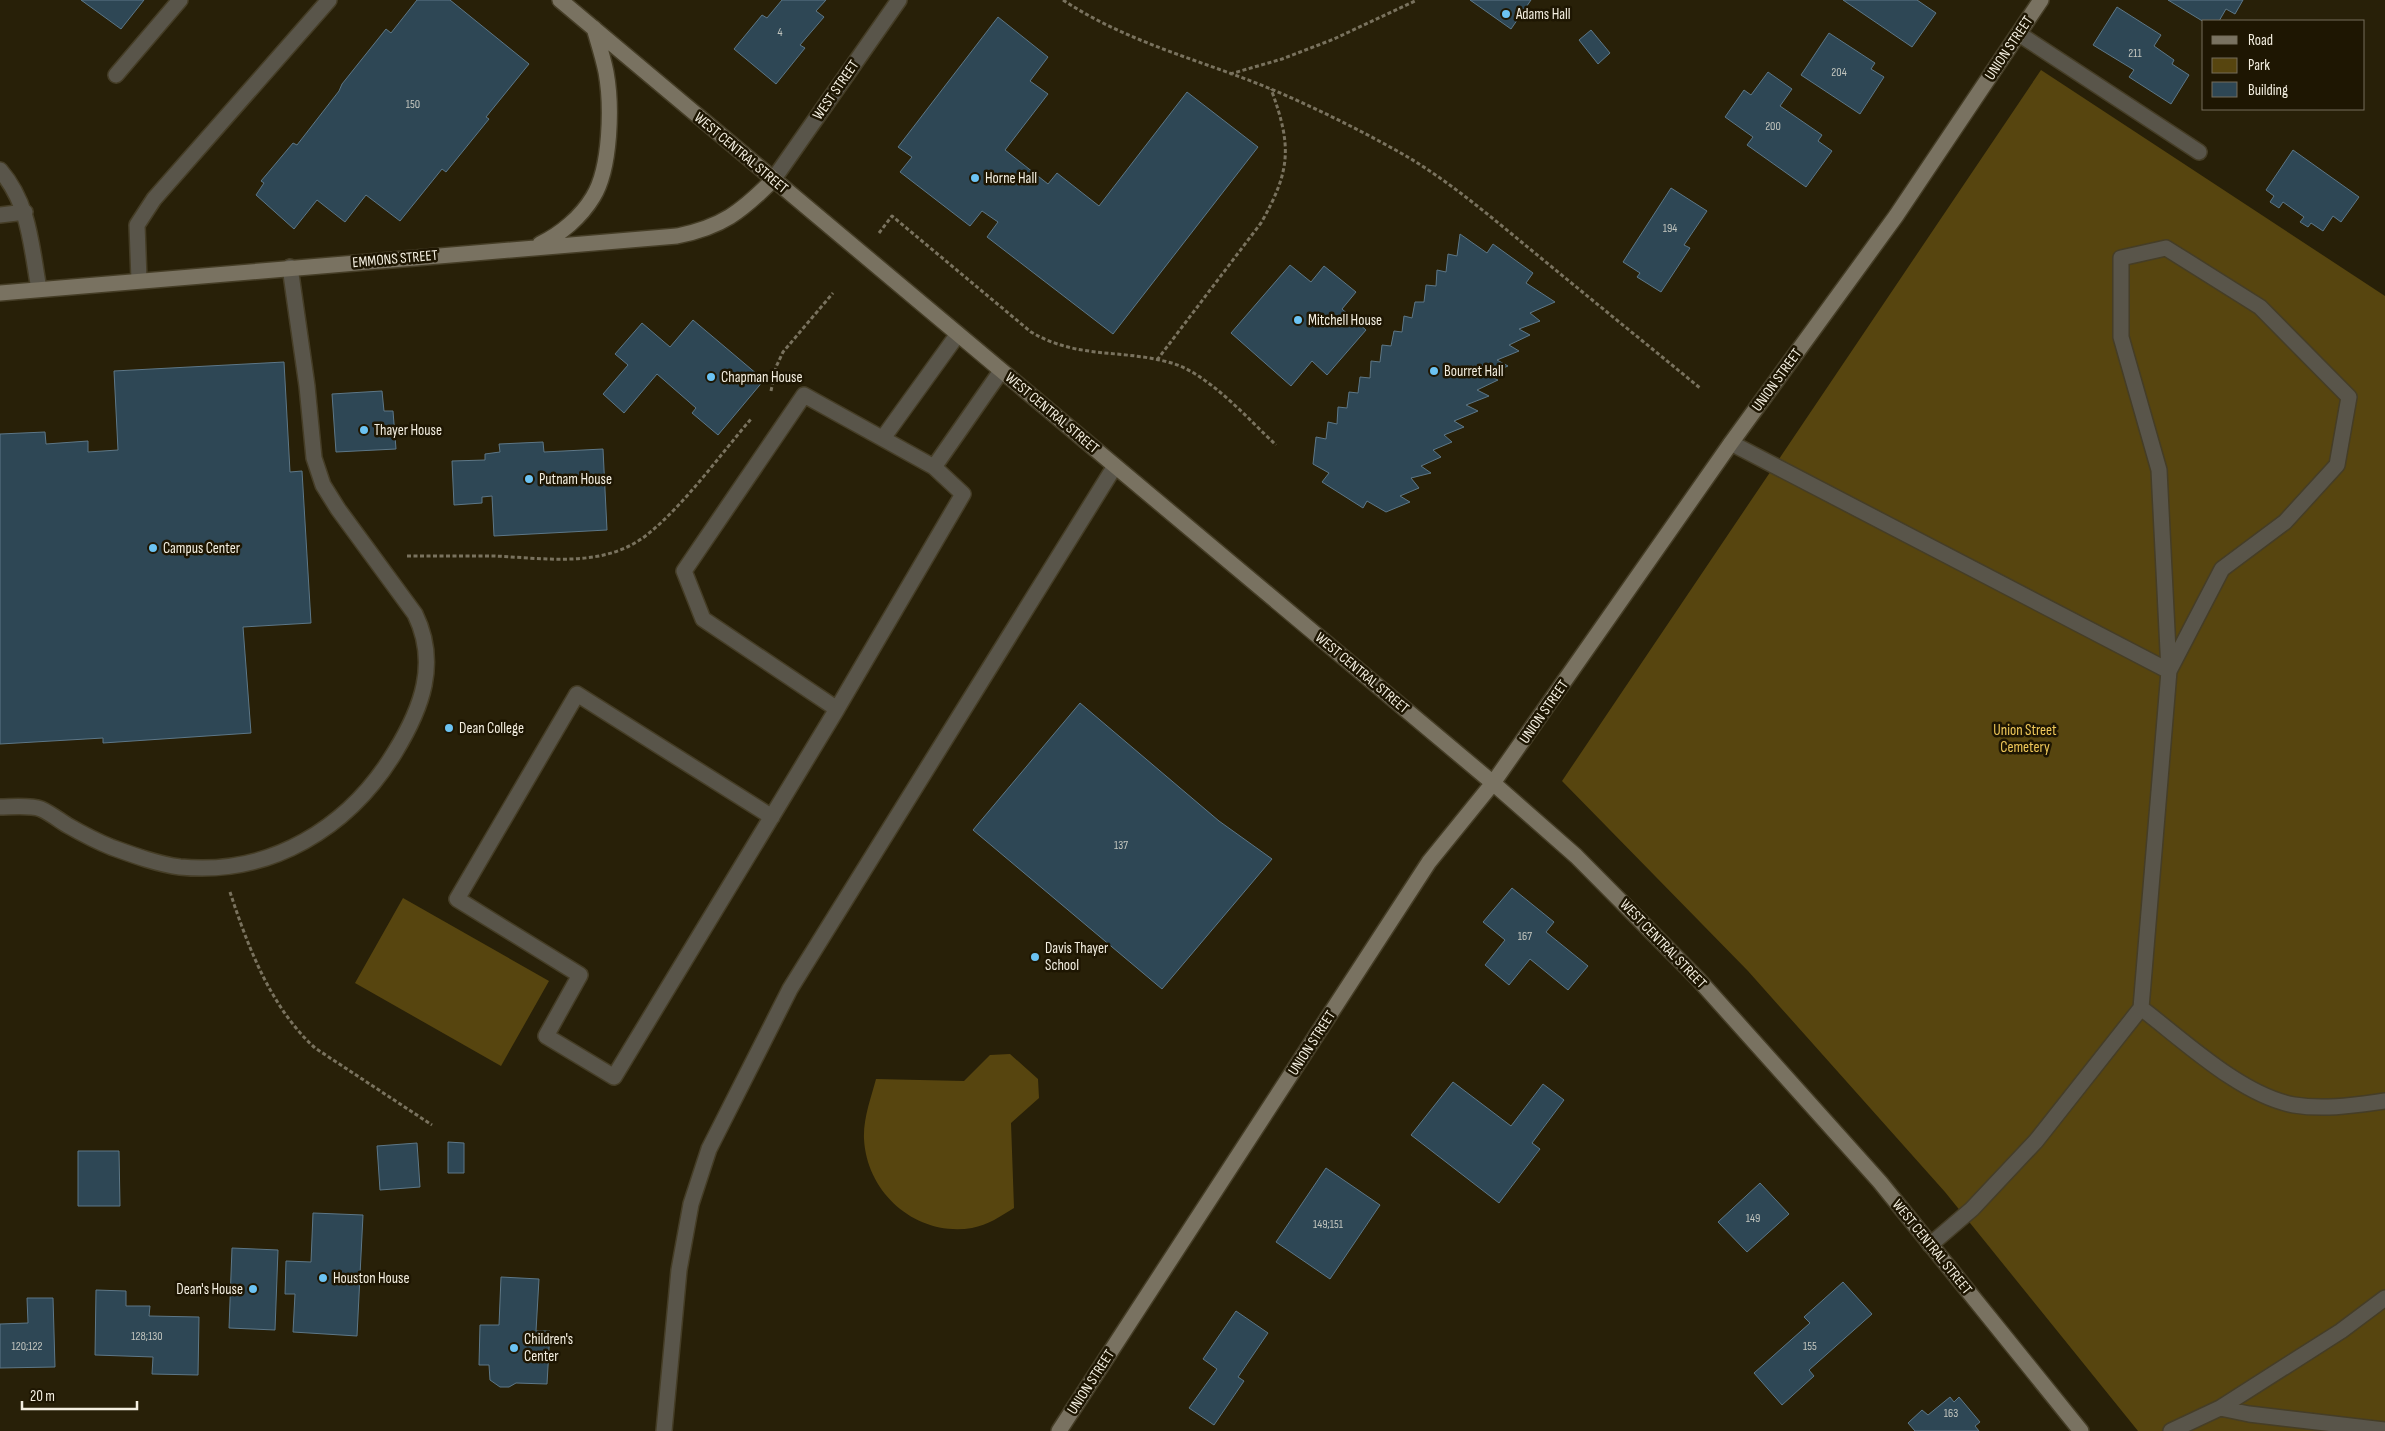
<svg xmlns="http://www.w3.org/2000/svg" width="2385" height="1431" font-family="'Sofia Sans Condensed',sans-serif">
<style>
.green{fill:#57450f}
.building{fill:#2e4755;stroke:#5d7787}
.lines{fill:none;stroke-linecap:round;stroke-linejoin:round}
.lane-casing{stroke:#453d26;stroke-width:18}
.street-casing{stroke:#453d26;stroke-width:18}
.secondary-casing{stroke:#453d26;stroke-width:18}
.path{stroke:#79725e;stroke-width:3;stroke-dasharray:4 2.5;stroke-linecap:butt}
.lane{stroke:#59554a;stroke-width:15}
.street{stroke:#59554a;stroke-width:15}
.secondary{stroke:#797261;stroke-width:15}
.poi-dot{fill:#6cc3f2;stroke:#1e1602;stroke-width:2}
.labels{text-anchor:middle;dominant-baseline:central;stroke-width:5;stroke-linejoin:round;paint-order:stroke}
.number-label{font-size:12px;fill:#c2c5be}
.poi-label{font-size:15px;fill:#f4efe1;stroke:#1e1602;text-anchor:start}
.street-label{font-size:15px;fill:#f4efe1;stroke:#1e1602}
.park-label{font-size:15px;fill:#f1c95a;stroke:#1e1602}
</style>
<rect width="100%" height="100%" fill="#282008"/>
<path class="green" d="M2041,70L2385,296V1431H2138L1945,1192L1748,971L1562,781Z
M403,898L549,981L501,1066L355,983Z
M1010,1054L1038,1079L1039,1098L1011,1123L1014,1208C1001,1216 988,1225 972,1228C918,1237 867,1195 864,1139C863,1119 871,1098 876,1079L964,1081L990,1055Z"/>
<path class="building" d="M81,0H144L121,29Z
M417,0H450L529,64L486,117L489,119L446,172L442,169L400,221L366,195L345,222L317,200L294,229L256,195L264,183L261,181L293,143L297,145L339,91L342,84L386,29L391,33Z
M782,0H826L816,11L824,17L800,45L805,48L776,84L734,49L762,15L767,18Z
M1470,0H1531L1511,29Z
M1843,0H1917L1936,13L1912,47Z
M2168,0H2243L2235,14L2226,9L2219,21L2204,22Z
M2117,7L2161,35L2154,46L2174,60L2172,64L2189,75L2171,104L2129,77L2134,70L2093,45Z
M998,17L1048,57L1030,81L1048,94L1005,150L1048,184L1057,173L1099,206L1187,92L1258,147L1113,334L987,237L998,222L982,211L970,226L900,172L912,157L898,147Z
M1591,30L1610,53L1598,64L1579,40Z
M1829,33L1875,63L1871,69L1884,77L1860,114L1801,75Z
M1768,72L1792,89L1780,106L1822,135L1818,141L1832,151L1806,187L1747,145L1753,137L1725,117L1744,90L1751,95Z
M2293,150L2359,197L2341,222L2333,216L2323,231L2311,223L2308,227L2300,222L2304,217L2283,202L2279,208L2270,202L2274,196L2266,190Z
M1671,188L1707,211L1684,245L1690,248L1661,292L1637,277L1640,273L1623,262Z
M1460,234L1487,253L1493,244L1533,273L1526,283L1555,302L1530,313L1540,321L1519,329L1530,335L1509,345L1519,351L1497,360L1508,366L1487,375L1498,380L1477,390L1489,396L1466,405L1478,411L1454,421L1464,427L1444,435L1452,442L1433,450L1441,457L1421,466L1431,473L1411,478L1419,488L1400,496L1410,502L1386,512L1367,501L1363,508L1322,482L1329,473L1313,464L1316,437L1326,439L1328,422L1337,424L1338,407L1347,408L1349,392L1358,393L1360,377L1370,378L1371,361L1380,362L1382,345L1391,346L1394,331L1402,332L1404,316L1412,318L1415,302H1424L1426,285L1436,286L1437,270L1446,272L1448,254L1457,256Z
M1290,265L1311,282L1324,266L1356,292L1342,309L1366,330L1327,375L1312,361L1291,386L1231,333Z
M693,320L764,380L718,435L692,413L696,408L657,374L624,413L603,394L628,365L615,354L642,323L670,347Z
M284,362L290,472L302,471L311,623L243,627L251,733L103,743V738L0,744V434L45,432L46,444L88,441V452L118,450L114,371Z
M382,391L384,411H393L396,449L336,452L332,394Z
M543,442L544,452L603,449L607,530L494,536L492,496L482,497V503L454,505L452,461L485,460V454L500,452L499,444Z
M1080,703L1219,821L1272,859L1162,989L973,830Z
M1512,888L1554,922L1546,932L1588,966L1568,990L1530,959L1509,985L1485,965L1505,940L1483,922Z
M1453,1082L1511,1126L1543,1084L1564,1100L1532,1143L1540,1149L1499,1203L1411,1135Z
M448,1142L464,1143V1173H448Z
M417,1143L420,1187L380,1190L377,1146Z
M78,1151H119L120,1206H78Z
M1326,1168L1380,1205L1330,1279L1276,1242Z
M1760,1183L1789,1214L1747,1252L1718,1222Z
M313,1213L363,1215L357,1336L293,1332L295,1294H285L286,1261L311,1262Z
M232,1248L278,1250L275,1330L229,1328Z
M501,1277L539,1279L536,1331H550L547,1384L516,1383L509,1387H500L490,1380L489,1365H479L480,1325H499Z
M1843,1282L1872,1314L1809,1370L1814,1376L1782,1405L1754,1373L1810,1323L1804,1317Z
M96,1290L126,1291V1306H150L149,1316L199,1317L198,1375L152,1374L153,1357L95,1355Z
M27,1298H53L55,1367L0,1368V1324L28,1323Z
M1236,1311L1268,1333L1238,1377L1244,1381L1214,1425L1189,1408L1217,1369L1203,1359Z
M1950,1397L1954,1402L1959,1397L1980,1422L1975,1426L1979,1431H1915L1908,1423L1922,1410L1928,1415Z"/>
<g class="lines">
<defs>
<path id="lane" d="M2019,34L2199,152
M116,75L180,0
M0,170C30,205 31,246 39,289
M0,215L25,212
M2166,248L2260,307L2349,397L2337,465L2285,522L2222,569L2169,671L2159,470L2121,337V258Z
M139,280L137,225L154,199L329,0
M883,438L958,334
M1731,443L2169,671L2141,1008C2183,1040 2242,1096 2294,1105C2325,1110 2355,1105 2385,1101
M934,467L1001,371
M0,807C11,807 31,805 41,809C50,813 59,820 67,825C81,833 96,841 111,847C133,855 157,864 180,867C270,876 349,828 395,752C422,708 439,663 415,614L338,509L323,485L314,458L307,386L290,267
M772,817L577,694L457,899L580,975L546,1036L614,1077L837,709L703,619L684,571L804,395L934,467L963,494L837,709
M1930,1245L1972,1209L2036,1141L2141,1008
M2220,1408L2341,1331L2385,1298
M664,1431L679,1270L691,1204L709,1149L790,989L1115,466
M2171,1431L2220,1408L2249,1414L2385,1430"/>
<path id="street" d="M773,180L899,0"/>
<path id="secondary" d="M560,0L1493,783L1576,856L1698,979L1880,1182L2081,1431
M540,244C561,234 581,217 593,197C611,168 612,105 606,72C603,57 598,42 594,28
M0,293L677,236C722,227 741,212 773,180
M1059,1431L1429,862L1493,783L1731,443L1896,216L2041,0"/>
</defs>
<use href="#lane" class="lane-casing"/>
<use href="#street" class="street-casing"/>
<use href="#secondary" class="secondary-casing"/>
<path class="path" d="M1063,0C1128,43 1201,60 1271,89C1311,106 1352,126 1390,147C1441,174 1486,213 1530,249C1587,296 1644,342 1700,388
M1230,74L1282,59L1334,39L1417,0
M879,233L892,216L1031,332C1077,359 1119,349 1168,362C1206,371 1247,418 1276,445
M1157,360L1261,223C1291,170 1292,146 1271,89
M771,391L776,367L783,352L833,293
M407,556C436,556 465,556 494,556C545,558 605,569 648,534C685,504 720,455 751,419
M230,892C248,947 271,1008 315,1048L432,1125"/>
<use href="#lane" class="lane"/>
<use href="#street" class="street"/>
<use href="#secondary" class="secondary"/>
</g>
<g class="poi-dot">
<circle cx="1506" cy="14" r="5"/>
<circle cx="975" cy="178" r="5"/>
<circle cx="1298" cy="320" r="5"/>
<circle cx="1434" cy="371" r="5"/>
<circle cx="711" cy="377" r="5"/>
<circle cx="364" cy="430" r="5"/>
<circle cx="529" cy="479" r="5"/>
<circle cx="153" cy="548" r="5"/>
<circle cx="449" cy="728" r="5"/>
<circle cx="1035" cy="957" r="5"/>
<circle cx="323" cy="1278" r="5"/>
<circle cx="253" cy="1289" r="5"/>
<circle cx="514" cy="1348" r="5"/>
</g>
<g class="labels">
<g class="number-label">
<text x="780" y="32">4</text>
<text x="2135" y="53">211</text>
<text x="1839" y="72">204</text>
<text x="413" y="104">150</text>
<text x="1773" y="126">200</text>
<text x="1670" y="228">194</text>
<text x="1121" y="845">137</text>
<text x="1525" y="936">167</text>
<text x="1753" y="1218">149</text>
<text x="1328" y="1224">149;151</text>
<text x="147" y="1336">128;130</text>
<text x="27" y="1346">120;122</text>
<text x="1810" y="1346">155</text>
<text x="1951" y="1413">163</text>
</g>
<g class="poi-label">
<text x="1516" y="14">Adams Hall</text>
<text x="985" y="178">Horne Hall</text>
<text x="1308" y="320">Mitchell House</text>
<text x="1444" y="371">Bourret Hall</text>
<text x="721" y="377">Chapman House</text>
<text x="374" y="430">Thayer House</text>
<text x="539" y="479">Putnam House</text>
<text x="163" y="548">Campus Center</text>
<text x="459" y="728">Dean College</text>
<text x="1045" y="948">Davis Thayer<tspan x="1045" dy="17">School</tspan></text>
<text x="333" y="1278">Houston House</text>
<text x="243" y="1289" text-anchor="end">Dean's House</text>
<text x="524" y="1339">Children's<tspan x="524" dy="17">Center</tspan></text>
</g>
<g class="street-label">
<text transform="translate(2009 48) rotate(-56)">UNION STREET</text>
<text transform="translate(836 90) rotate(-55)">WEST STREET</text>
<text transform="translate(741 153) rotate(40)">WEST CENTRAL STREET</text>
<text transform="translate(395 259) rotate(-5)">EMMONS STREET</text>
<text transform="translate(1777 380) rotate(-54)">UNION STREET</text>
<text transform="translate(1052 413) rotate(40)">WEST CENTRAL STREET</text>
<text transform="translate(1362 673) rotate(40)">WEST CENTRAL STREET</text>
<text transform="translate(1544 712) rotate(-55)">UNION STREET</text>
<text transform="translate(1663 944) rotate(46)">WEST CENTRAL STREET</text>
<text transform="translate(1312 1043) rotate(-57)">UNION STREET</text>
<text transform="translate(1932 1247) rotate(51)">WEST CENTRAL STREET</text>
<text transform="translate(1091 1382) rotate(-57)">UNION STREET</text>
</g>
<g class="park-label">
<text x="2025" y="730">Union Street<tspan x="2025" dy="17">Cemetery</tspan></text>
</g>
</g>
<rect x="2202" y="20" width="162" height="90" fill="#1e1602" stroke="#746d5b"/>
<rect x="2212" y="36" width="25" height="8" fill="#797261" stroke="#746d5b"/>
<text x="2248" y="45" font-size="15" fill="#f4efe1">Road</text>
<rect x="2212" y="58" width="25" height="15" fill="#57450f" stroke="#746d5b"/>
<text x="2248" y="70" font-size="15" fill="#f4efe1">Park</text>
<rect x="2212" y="82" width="25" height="15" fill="#2e4755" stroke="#746d5b"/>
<text x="2248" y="95" font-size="15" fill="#f4efe1">Building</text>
<path d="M22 1401v8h115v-8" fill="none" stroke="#f4efe1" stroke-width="2.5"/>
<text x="30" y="1401" font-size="15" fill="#f4efe1" stroke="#1e1602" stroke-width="4" paint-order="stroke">20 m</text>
</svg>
